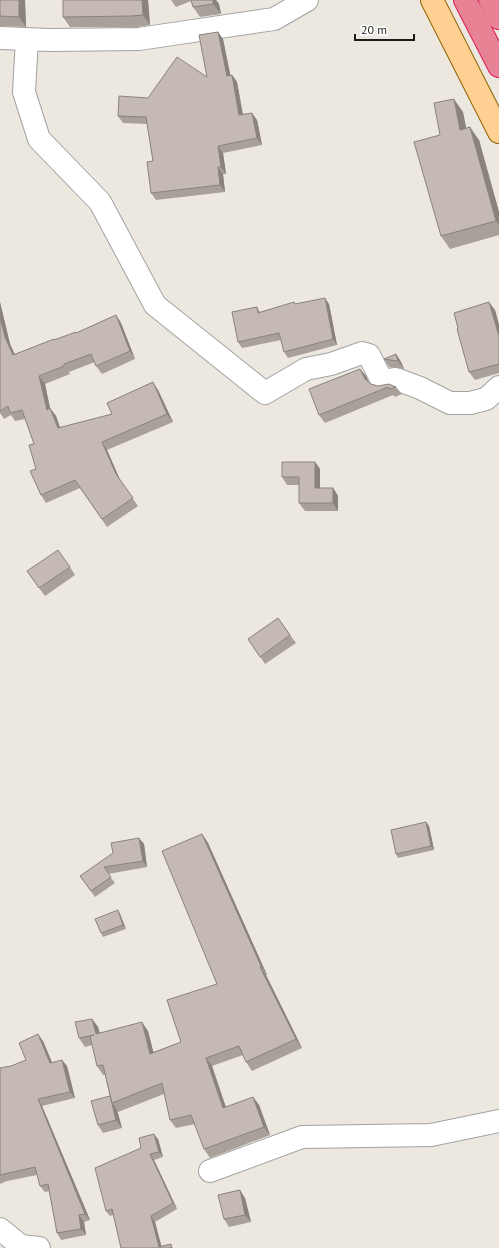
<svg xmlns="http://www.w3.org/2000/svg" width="499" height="1248" font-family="'PT Sans',sans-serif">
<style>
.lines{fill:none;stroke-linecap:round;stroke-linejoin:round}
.minor-casing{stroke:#a2a2a2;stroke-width:24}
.major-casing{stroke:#916200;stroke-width:24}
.highway-casing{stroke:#da1d5d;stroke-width:24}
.minor{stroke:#fff;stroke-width:22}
.major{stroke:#ffd092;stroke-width:22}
.highway{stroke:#e88395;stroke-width:22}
.wall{fill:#a9a09a}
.shaded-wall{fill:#89827d}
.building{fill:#c4bab3;stroke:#89827d}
</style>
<rect width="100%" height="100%" fill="#ede8df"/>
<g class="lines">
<defs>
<path id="minor" d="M0,38L50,40L139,39L274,19L307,0
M27,39L24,92L39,139L100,202L155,305L265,393L306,369L331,364L362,353L369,355L382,381L396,379L420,388L450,403H470L486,399L499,387
M210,1171L302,1137L431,1135L499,1121
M0,1229L21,1246L39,1248"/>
<path id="major" d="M432,0L499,132"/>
<path id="highway" d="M465,0L499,66
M490,0L499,18"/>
</defs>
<use href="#minor" class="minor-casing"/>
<use href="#major" class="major-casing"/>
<use href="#highway" class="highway-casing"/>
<use href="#minor" class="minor"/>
<use href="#major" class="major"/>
<use href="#highway" class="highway"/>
</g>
<path class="wall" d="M0,0H25L26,27L0,26Z
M148,0L150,25L138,27H70L63,17Z
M171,0H216L219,4L221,14L200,17L193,7L191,1L176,7Z
M218,32L223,39L230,75H232L237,82L243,114L257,120L262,145L223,153L226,174H223L225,192L156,200L151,193L153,161L147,124L123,123L118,116L148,98L207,77Z
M463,112L466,128L479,140L499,212V235L450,249L441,236L440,135Z
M0,302L10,344L15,354L55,340L77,333L116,315L121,323L135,359L102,374L96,366L95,362L69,372L70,374L45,384L50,408L56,416L60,428L112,414L158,390L173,422L107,450L121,482L138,506L107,527L80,488L46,503L41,495L36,469L34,444L25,419L15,421L11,415L4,419L0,413Z
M294,302L295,304H329L337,345L288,358L284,352L281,340L242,348L238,342L257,307L260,312Z
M495,310L499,325V373L475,380L469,372Z
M396,354L401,362L404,369L389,367L384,359Z
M360,369L366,376L368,382L371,384L378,386L396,387L402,394L395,397L393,395L325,423L319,415Z
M315,462L320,469V488H333L338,496V511H305L299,503V485H287L282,477Z
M70,567L75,575L45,596L27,571Z
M278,618L296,643L265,664L248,639Z
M426,822L429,826L434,850L398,858L396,854Z
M202,834L208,843L267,975H266L302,1048L252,1071L246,1062L243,1055L212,1066L226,1107L253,1097L259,1105L270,1135L210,1158L204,1149L195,1124L176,1128L170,1120L164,1094L118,1112L117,1110L122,1128L103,1133L98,1125L110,1097L105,1075H103L97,1066L92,1045L85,1047L79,1038L92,1019L98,1027L100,1033L148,1031L153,1052L181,1042L217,984Z
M139,838L144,844L147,867L108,874L115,883L95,897L80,876Z
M120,914L126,929L103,937L101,933Z
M43,1041L52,1062L67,1066L75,1098L42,1106L90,1220L84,1222L86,1235L61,1240L57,1233L49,1191L45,1192L40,1186L37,1175L7,1181L0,1184V1068L11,1066L26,1060Z
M158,1139L163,1157L154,1160L177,1209L155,1222L161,1246L171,1244L173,1248H121L113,1215L110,1216L106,1211L141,1148Z
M245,1198L251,1222L229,1227L224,1219Z"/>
<path class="shaded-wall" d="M19,0H25L26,27L19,17Z
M142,0H148L150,25L143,15Z
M212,0H216L219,4L221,14L213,4Z
M218,32L223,39L232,83L227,76Z
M232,75L237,82L244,122L239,115Z
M454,99L463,112L469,143L460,130Z
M252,113L257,120L262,145L257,138Z
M470,127L479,140L499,212V225L496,221Z
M218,146L223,153L226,174L221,167Z
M218,167L223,174L225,192L220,185Z
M325,298L329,304L337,345L333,339Z
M0,302L10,344L18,363L13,355L5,337L0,317Z
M489,302L495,310L499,325V336Z
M116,315L121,323L135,359L130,351Z
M396,354L401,362L404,369L398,361Z
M360,369L366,376L371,387L365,379Z
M39,376L45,384L52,418L47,410Z
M153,382L158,390L173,422L167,414Z
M50,408L56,416L63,436L58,428Z
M102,442L107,450L121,482L116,474Z
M315,462L320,469V495L315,488Z
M333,488L338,496V511L333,503Z
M426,822L429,826L434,850L431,846Z
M202,834L208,843L267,975L261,966Z
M139,838L144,844L147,867L143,861Z
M118,910L120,914L126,929L123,925Z
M260,967L266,975L302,1048L296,1039Z
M92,1019L98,1027L102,1043L96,1034Z
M142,1022L148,1031L156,1062L150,1054Z
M38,1034L43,1041L55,1070L50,1063Z
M206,1058L212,1066L229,1117L223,1108Z
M62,1060L67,1066L75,1098L70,1092Z
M253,1097L259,1105L270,1135L264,1127Z
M38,1099L42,1106L90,1220L85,1214Z
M112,1103L117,1110L122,1128L116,1120Z
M154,1134L158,1139L163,1157L159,1152Z
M150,1154L154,1160L177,1209L173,1203Z
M240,1190L245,1198L251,1222L245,1215Z
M79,1215L84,1222L86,1235L81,1229Z
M151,1216L155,1222L162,1248L159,1247Z"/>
<path class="building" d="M0,0H19V17L0,16Z
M63,0H142L143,15L131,16L63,17Z
M191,0H213V4L193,7Z
M218,32L227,76L232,75L239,115L252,113L257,138L218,146L221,167H218L220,185L151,193L147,162L153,161L146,117L118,116L119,96L148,98L177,57L207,77L199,35Z
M454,99L460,130L470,127L496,221L441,236L414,142L440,135L434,103Z
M325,298L333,339L284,352L279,333L238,342L232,312L257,307L258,313L294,302L295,304Z
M489,302L499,336V364L469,372L457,329L458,328L454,313Z
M116,315L130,351L96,366L91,354L64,364V366L39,376L47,410L50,408L58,428L112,414L107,403L153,382L167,414L102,442L116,474L133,498L102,519L75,480L41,495L30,471L36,469L29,445L34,444L22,410L10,413L8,406L0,411V317L5,337L13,355L54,339V340L76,332V333Z
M396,354L398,361L384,359Z
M360,369L365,379L371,384L378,386L389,384L396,387L389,389L388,387L319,415L309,389Z
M282,462H315V488H333V503H299V477H282Z
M58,550L70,567L39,588L27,571Z
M278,618L290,635L260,657L248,639Z
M426,822L431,846L396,854L391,830Z
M202,834L261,966L260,967L296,1039L246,1062L239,1046L206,1058L223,1108L253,1097L264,1127L204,1149L191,1115L170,1120L162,1083L112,1103L103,1065L97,1066L90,1036L94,1035L79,1038L75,1022L92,1019L96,1034L142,1022L150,1054L181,1042L167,1000L217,984L162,851Z
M139,838L143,861L104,867L111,877L91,891L80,876L113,853L111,843Z
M118,910L123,925L101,933L95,919Z
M38,1034L50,1063L62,1060L70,1092L38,1099L85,1214L79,1215L81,1229L57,1233L48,1184L40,1186L35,1167L0,1175V1068L11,1066L26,1060L19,1043Z
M110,1096L116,1120L98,1125L91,1101Z
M154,1134L159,1152L150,1154L173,1203L151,1216L159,1247L171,1244V1248H121L112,1209L106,1211L95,1168L141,1148L139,1138Z
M240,1190L245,1215L224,1219L218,1195Z"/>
<path d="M355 34v6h59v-6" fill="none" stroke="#1b1b1b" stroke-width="2"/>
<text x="361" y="34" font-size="12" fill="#1b1b1b" stroke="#ffffff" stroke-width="3" paint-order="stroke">20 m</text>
</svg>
